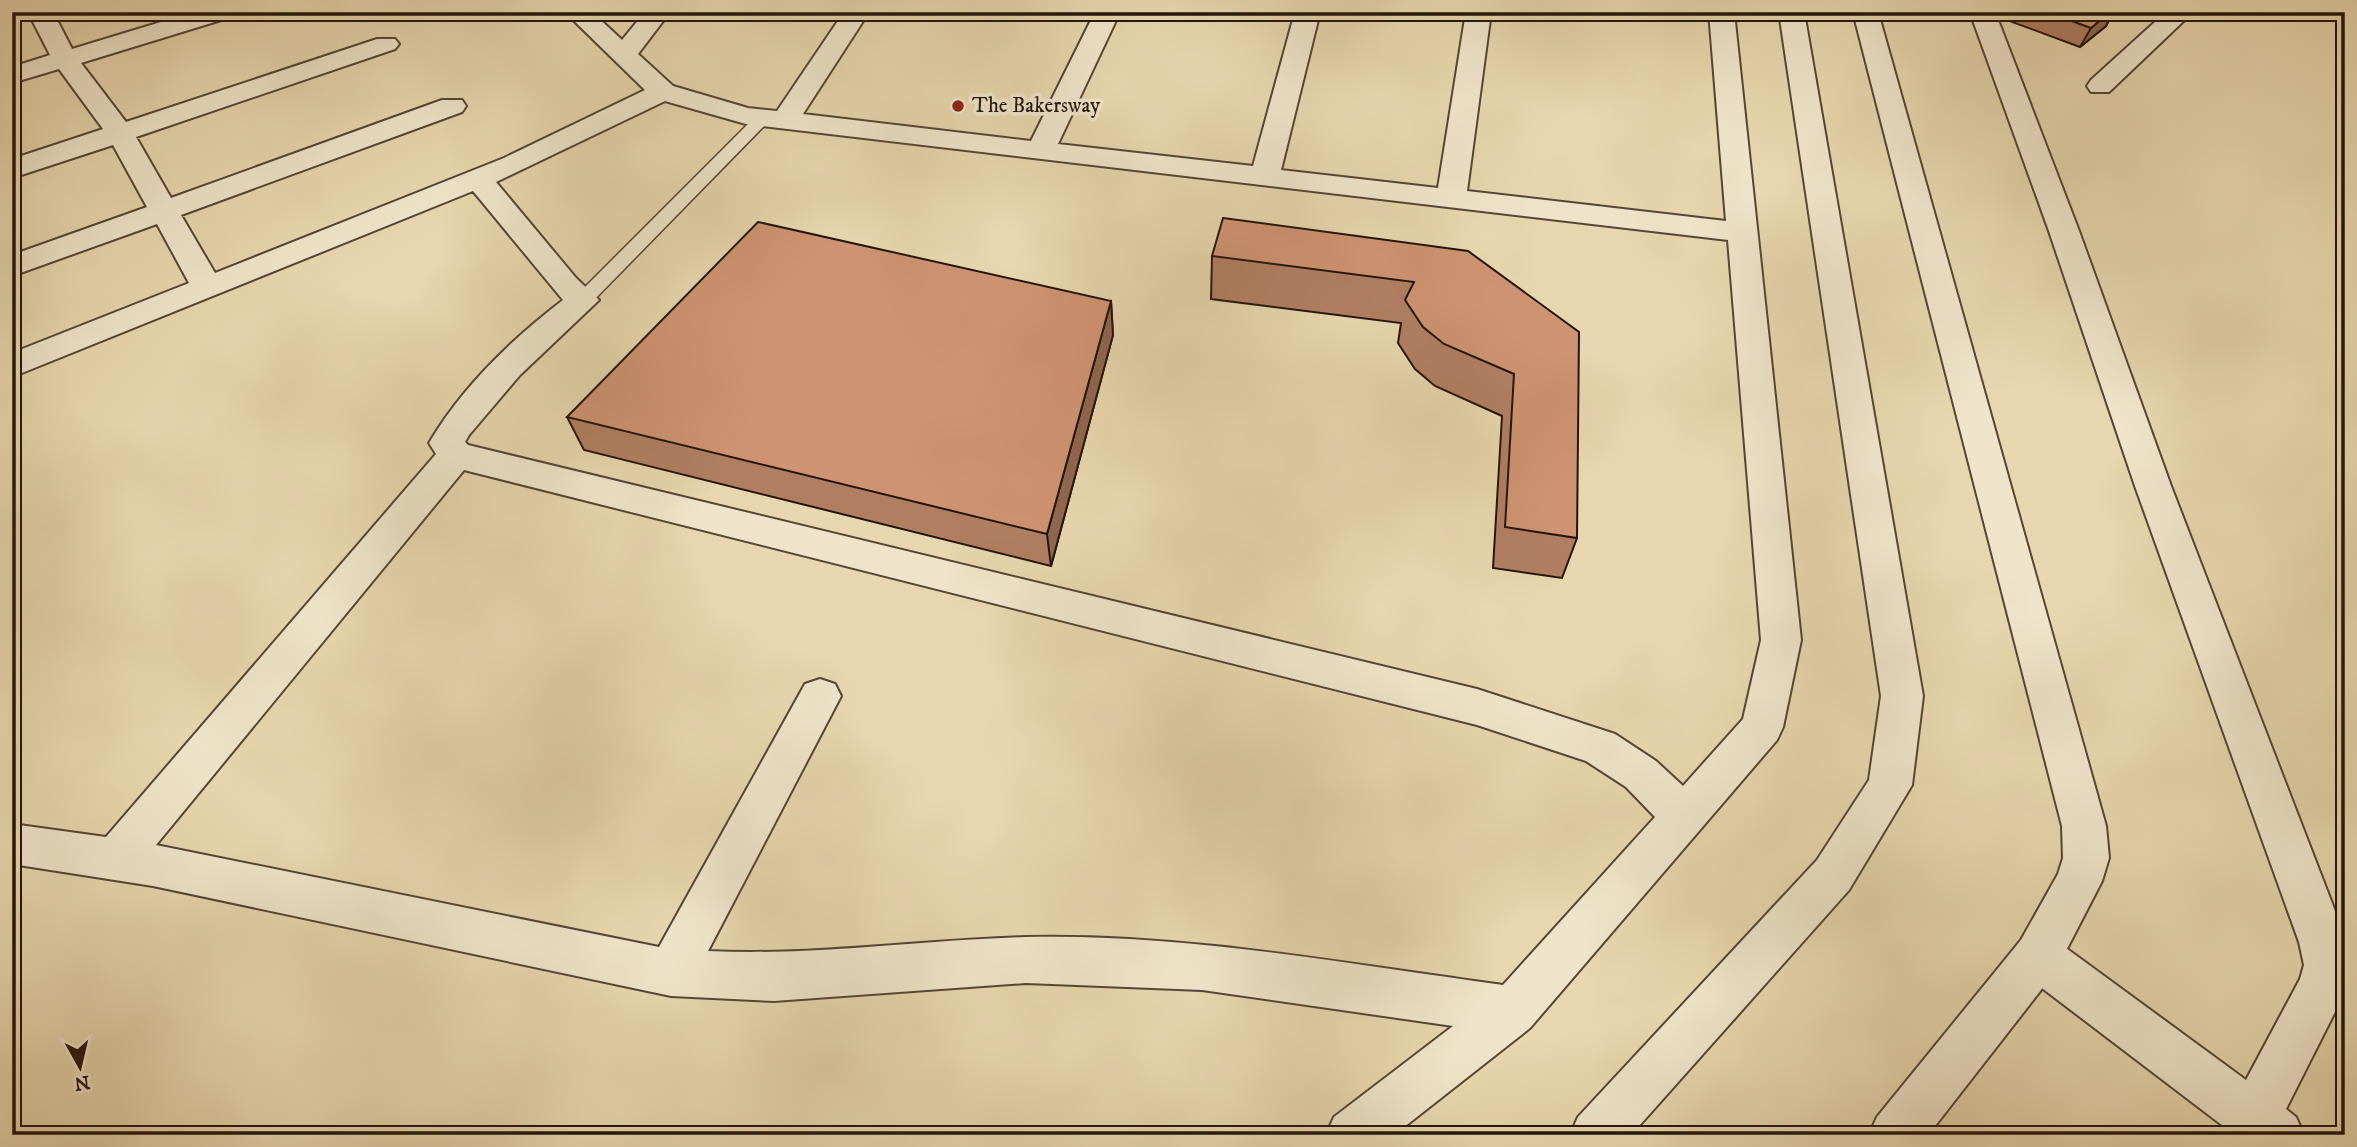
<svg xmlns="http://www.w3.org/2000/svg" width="2357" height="1147" font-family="'IM FELL DW Pica',serif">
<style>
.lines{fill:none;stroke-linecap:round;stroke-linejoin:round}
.service-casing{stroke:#544536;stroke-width:3}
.minor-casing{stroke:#544536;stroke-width:4}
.tertiary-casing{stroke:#544536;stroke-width:4}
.service{fill:#efe4ca;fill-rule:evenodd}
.minor{fill:#efe4ca;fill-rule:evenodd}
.tertiary{fill:#efe4ca;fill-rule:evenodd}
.wall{fill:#b17e62;stroke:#23150e;stroke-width:2}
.shaded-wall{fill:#906750;stroke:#23150e;stroke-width:2}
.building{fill:#ce9372;stroke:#23150e;stroke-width:2}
.poi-dot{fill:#8f2418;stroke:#efe4ca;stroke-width:2.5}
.labels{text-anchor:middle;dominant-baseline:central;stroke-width:7;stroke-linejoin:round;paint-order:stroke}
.far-poi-label{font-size:21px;fill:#23150e;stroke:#efe4ca;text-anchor:start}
</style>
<rect width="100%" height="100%" fill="#e7d6ae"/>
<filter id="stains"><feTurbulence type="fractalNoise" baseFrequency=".00286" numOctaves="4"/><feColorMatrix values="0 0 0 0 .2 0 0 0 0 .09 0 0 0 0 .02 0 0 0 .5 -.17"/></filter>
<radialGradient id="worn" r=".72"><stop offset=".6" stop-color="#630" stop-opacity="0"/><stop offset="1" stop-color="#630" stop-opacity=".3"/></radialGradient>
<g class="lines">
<defs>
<path id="service" d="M763,113L769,115V121L590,304H576L574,300L576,296L757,115Z"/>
<path id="minor" d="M28,12H53L72,49L194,12H234L231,17L81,63L126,122L377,39H395L399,44L395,49L136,137L171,198L442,100H462L466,106L462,112L181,215L215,273L504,158L645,90L565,12H592L622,40L645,12H670L638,54L673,86L748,108L777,111L844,12H869L803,114L1031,141L1095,12H1120L1058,144L1253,166L1295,12H1320L1281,170L1438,188L1466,12H1491L1467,191L1726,221L1709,12H1734L1801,640L1783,727L1777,740L1530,1028L1394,1135H1326L1334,1117L1453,1026L1202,990L1026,983L774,1001L671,996L153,886L12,864V824L106,837L436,454L429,443C462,387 512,339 563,300L473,191L12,377V353L189,283L157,224L12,276V255L147,207L113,145L12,178V159L103,129L59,69L12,83V67L50,55ZM665,101L746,124L1728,240L1761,640L1743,719L1683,786L1656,761L1615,734L1477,689L468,445L465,442L469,435L520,375L599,300L576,278L496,182ZM464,470L1477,725L1586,761L1626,787L1655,817L1503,985C1347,964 1182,933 1025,937C919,940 814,956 708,951L841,696L835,684L820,679L805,684L659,947L156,845Z
M1970,12H1995L2079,231L2171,486L2345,937V992L2286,1109L2296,1117L2304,1135H2235L2021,972L2014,956L2021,940L2038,933L2055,940L2246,1080L2300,979L2304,965L2299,942L2135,486L2049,231Z
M2166,12H2193L2109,92H2091L2087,86L2091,80Z"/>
<path id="tertiary" d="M1779,12H1804L1923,696L1912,785L1849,890L1631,1135H1570L1578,1117L1817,860L1869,780L1881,696Z
M1853,12H1878L2106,826L2109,858L2102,881L2055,972L1928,1135H1869L1877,1117L2021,940L2058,874L2063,858L2062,826Z"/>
</defs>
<use href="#service" class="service-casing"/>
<use href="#minor" class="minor-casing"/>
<use href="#tertiary" class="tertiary-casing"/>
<use href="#service" class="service"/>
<use href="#minor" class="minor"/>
<use href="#tertiary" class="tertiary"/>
</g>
<path class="wall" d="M1998,12H2113L2106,26L2080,47L1996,16Z
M1468,251L1577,538L1562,578L1493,568L1502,416L1435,386L1415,369L1398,343L1401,323L1211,299L1212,256Z
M1111,301L1113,335L1051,566L584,450L567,417Z"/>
<path class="shaded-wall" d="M2110,12H2113L2106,26L2080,47L2091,28Z
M1111,301L1113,335L1051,566L1047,534Z"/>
<path class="building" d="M2047,12H2110L2091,28Z
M1223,218L1468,251L1579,332L1577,538L1505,527L1514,374L1444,344L1423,327L1405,300L1414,282L1212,256Z
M758,222L1111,301L1047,534L567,417Z"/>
<circle class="poi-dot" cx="958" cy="106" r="7"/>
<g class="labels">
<g class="far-poi-label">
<text x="972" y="106">The Bakersway</text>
</g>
</g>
<rect width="2357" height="1147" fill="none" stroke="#e7d6ae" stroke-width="42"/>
<rect x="14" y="14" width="2329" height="1119" fill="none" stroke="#23150e" stroke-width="3.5"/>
<rect x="21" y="21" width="2315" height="1105" fill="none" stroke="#23150e" stroke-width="2"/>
<g transform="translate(80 1067) rotate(172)" stroke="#efe4ca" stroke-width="5" paint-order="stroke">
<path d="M0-5L12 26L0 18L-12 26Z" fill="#23150e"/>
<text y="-10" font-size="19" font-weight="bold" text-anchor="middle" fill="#23150e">N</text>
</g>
<rect width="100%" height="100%" filter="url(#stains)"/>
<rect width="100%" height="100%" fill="url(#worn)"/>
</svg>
